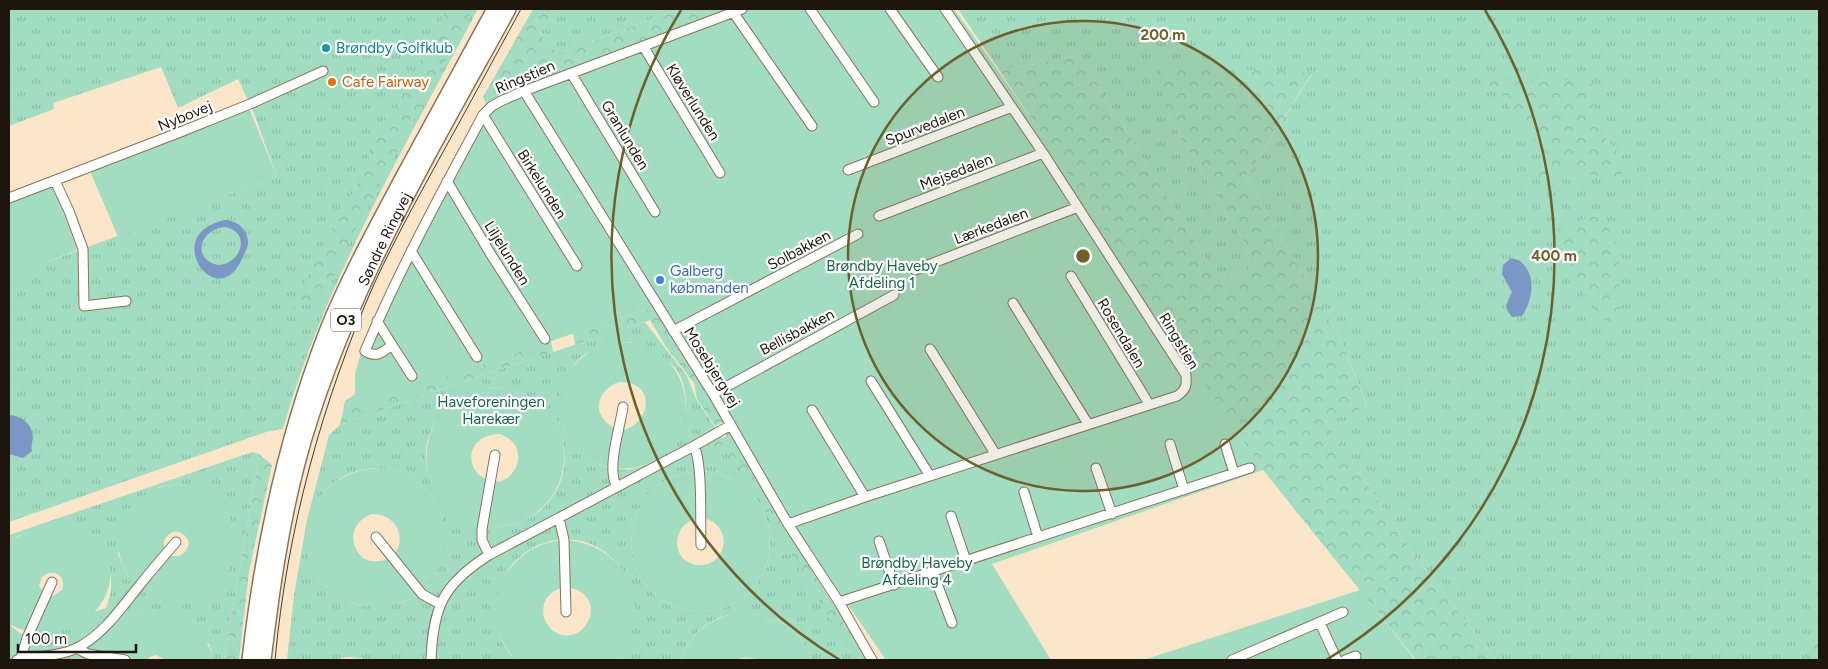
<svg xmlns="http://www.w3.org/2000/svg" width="1828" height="669" font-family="Figtree,sans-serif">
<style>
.grass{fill:url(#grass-tufts);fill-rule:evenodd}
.forest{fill:url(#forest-crowns)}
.garden{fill:#a3ddc1;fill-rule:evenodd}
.water{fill:#7a97c6;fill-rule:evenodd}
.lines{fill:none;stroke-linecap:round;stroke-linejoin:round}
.street-casing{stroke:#87745b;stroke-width:11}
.primary-casing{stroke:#87745b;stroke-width:18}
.street{stroke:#fff;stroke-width:9}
.primary{stroke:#fff;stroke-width:15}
.tram{stroke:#463c2e;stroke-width:1}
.ring{fill:none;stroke:#6d602d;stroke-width:2.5}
.culture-dot{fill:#0f9aa8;stroke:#fff;stroke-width:2}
.food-dot{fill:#e8710a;stroke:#fff;stroke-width:2}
.shop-dot{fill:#3f7fe0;stroke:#fff;stroke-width:2}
.labels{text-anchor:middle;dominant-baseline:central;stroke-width:4.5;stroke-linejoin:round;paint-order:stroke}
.shield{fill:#fff;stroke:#625c55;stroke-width:1}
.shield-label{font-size:14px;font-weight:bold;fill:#1e160c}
.culture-label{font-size:15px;fill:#0d838f;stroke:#fff;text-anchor:start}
.street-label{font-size:15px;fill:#1e160c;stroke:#fff}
.food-label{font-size:15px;fill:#c56008;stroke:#fff;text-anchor:start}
.park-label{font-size:15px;fill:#176448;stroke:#fff}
.shop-label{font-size:15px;fill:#366cbe;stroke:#fff;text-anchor:start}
.centre{fill:#6d602d;stroke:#fff;stroke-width:2.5}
.ring-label{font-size:15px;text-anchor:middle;font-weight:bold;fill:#6d602d;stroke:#fff;stroke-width:4.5;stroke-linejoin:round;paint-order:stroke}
</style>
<defs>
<pattern id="grass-tufts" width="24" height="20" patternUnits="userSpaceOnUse" patternTransform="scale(1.25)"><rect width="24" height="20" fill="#a3ddc1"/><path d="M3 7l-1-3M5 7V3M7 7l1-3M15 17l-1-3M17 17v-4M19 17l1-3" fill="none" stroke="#8cbda5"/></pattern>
<pattern id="forest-crowns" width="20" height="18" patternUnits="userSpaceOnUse" patternTransform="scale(1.25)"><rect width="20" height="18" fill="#a3ddc1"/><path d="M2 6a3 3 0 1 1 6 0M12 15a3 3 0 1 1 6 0" fill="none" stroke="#8cbda5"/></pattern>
</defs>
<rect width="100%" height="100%" fill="#fbe6c9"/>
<path class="grass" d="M9,9H478C406,145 325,280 283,429L269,431L9,522V276L277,177L253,111L238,79L178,108L161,67L53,103L54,109L9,126Z
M553,9H680L561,52L546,46L541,32Z
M958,9H1819V660H1496L1415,556L1326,422L1367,406L1340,338L1246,177L1312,74L1168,116L1246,245L1250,269L1234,278L1215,274L1079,55L1000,71Z
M645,322L687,376L696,399L871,660H812C800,629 778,613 744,614C732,615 721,615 711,622C695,631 686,645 680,660H615C670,598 601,510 531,549C510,562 503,574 500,598C496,624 495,640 516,660H374L349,657L330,660H287L294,595L307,520L329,435L340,425L488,373ZM614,342C635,341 643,345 659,357C664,360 671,363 675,368C679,373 683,381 684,388C698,442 638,492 590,459C562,441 552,410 566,380C570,372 573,365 580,358C589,350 603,347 614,342ZM498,387C510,389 524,392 534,399C570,424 576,477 543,508C525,524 499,532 476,522C469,520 461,518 455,514C445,508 439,498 434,488C408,440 447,388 498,387ZM373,468C421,469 454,507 442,554C437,576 424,593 403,602C397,604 390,604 384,605C364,609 344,602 328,588C296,558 301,504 338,480C349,472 360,470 373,468ZM702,471C799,481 787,614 699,611C608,608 609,473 702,471Z
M252,452L259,454L224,660H214L209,644L154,610C124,615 105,630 97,660H9V624L21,634L106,608L111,592V575L19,535L9,544V535ZM176,484C196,487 205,491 221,504L161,601C135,584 128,584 118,553L159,487Z"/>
<path class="forest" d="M447,9H473L348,244L323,300L293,308V298L301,292L314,263L369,162V140L377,127L398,104Z
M533,9H553L541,32L546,46L561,52L680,9H728L486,103L483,97Z
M1079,55L1215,274L1234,278L1250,269L1246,245L1168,116L1155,65L1312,73L1246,177L1340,338L1367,407L1326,422L1415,556L1496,660H1416L1263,470L1211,395L1000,71Z
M1489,77L1529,82L1545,77L1595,84V121L1602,135L1614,147L1631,172L1609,178L1569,170L1561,176L1554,185H1544L1538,179L1537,162L1544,153L1516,118L1501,92L1486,84L1485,80Z
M1599,213L1603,223L1615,233L1616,257L1622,267L1619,287L1622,318L1616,325L1605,321L1600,315L1580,289L1551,241L1557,229Z
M653,308L728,419L715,426L697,399L694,383L666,347L650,320L575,345L573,333L636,312Z
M551,341L553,352L488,373L340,425L345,401L355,394L363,405Z
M727,430L731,431L790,534L860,651L853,656L724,444L712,450L707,441L712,437L717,442L726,436L724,431Z
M259,454L272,465L249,572L239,660H224Z
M1819,633V660H1805Z"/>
<path class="garden" d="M728,9H954C1063,158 1158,318 1263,470L992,564L1051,660H886L797,531L653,308L636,312L363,406L355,394V374L361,352L407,254L486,103Z
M249,108L277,177L118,237L90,171Z
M53,183L77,250L9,277V200Z
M614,342C700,337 713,457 630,468C612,471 594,464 581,453C539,414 562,353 614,342ZM619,382C672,382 635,454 605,421C591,406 603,387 619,382Z
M498,387C509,389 521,391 531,397C571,419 575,478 542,508C528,521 510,528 490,526C401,520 407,388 498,387ZM499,434C536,445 513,495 484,478C478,475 474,470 472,463C468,445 483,434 499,434Z
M382,468C478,483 457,616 368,606C349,604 331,594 320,579C283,528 323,467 382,468ZM372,514C401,513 411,550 384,560C354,570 339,525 372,514Z
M702,471C799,481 787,614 699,611C608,608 609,473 702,471ZM703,518C734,524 728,567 698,565C669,563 670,519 703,518Z
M176,484C187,486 199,487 209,494C261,529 230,610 168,602C153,600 138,591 130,579C111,551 115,515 144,495C153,488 165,486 176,484ZM173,532C181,531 186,535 189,543L186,551L179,556H171L165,549C162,541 165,536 173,532Z
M51,525C165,539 95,669 9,624V544C22,532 34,528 51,525ZM48,573C59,571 66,579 62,590L53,596L45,595L39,585L42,577Z
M567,540C630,546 658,612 615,660H516C471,615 505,541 567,540ZM564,587C580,587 595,599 590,617C588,623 584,628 579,632C547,649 525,597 564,587Z
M1360,590L1415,660H1143Z
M154,610C188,615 204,628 214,660H166L156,655L152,656L146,660H97C106,628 122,615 154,610Z
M744,612C777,615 800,628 812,660H758C750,657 744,657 736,660H680C693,630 711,617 744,612Z"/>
<path class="water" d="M224,220C237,220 249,230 248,244C247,250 243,256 241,261C219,306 176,253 203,230C209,225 216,222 224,220ZM224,227C251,230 243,264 218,265C191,259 200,230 224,227Z
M1511,258C1514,259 1520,260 1522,263C1537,276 1532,302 1522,316L1512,317C1503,307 1507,303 1512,292L1502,274L1503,265Z
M9,415C22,416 33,424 33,438C32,443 31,446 32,451L23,458L9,454Z"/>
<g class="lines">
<defs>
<path id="street" d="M810,9L874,102
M890,9L938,77
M733,12L812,126
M643,46L720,173
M571,73L655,212
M524,91L713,394L788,524L839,602L872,660
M483,115L577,266
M848,170L1012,107
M55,181L69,211L83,249L84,306L126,301
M447,181L490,253L545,339
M9,198L183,131L250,104L323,71
M879,216L1043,153
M411,251L477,357
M915,270L1078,207
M1071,276L1149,404
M1013,303L1088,424
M377,321L392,345C382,353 376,358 365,351C399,270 441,193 483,115L492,106L501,101L524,91L742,9
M673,331L858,234
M392,345L412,376
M930,349L996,455
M871,381L930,476
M713,394L894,295
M812,410L865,497
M1170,444L1184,490
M1225,444L1234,473
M694,446C703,464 700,523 701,545
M1096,468L1112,514
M617,487C606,469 620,428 623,407
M1024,492L1038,537
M951,516L966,561
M559,518L564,540L566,612
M788,524L865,497L1177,396C1186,390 1187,385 1186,375L1043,153L945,9
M376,537L422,594L440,604
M879,541L894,585
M489,555L482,540V529L495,455
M933,573L952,623
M839,602L1250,468
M1320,623L1337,660
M76,648L88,654L125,660
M21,658L27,638L52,582
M17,660L21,658C39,656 60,656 77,648C103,635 121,608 139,586C151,571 163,557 176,542
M431,660C433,607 443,584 489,555L694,446L731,425
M1232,660L1343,612
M1345,660L1356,656"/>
<g id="primary">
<path d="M250,660C263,546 287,434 329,327C350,276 377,227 403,178C434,122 464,65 495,9"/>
<path id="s1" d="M263,660C271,594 280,528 297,463C340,301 428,155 508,9"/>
</g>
</defs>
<use href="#street" class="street-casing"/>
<use href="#primary" class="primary-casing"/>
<use href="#street" class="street"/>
<use href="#primary" class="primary"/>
<path class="tram" d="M275,660C287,530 322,401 375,282C394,241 416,201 438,161C466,111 493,60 521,9"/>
</g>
<circle cx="1083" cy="256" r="235" fill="#6d602d" fill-opacity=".12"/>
<g class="ring">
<circle cx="1083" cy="256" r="235"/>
<path d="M840 660A471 471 0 0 1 681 10M1485 10A471 471 0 0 1 1326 660"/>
</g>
<circle class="culture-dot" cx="326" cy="48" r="5"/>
<circle class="food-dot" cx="332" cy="82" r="5"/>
<circle class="shop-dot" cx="660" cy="280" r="5"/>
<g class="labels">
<rect class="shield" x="331" y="308.5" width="30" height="23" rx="4"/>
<g class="shield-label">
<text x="346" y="320">O3</text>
</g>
<g class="culture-label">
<text x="336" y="48">Brøndby Golfklub</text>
</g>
<g class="street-label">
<text transform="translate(525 77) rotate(-23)">Ringstien</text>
<text transform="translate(693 102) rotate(58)">Kløverlunden</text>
<text transform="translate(185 116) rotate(-22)">Nybovej</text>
<text transform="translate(925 126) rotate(-21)">Spurvedalen</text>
<text transform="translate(625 135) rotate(59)">Granlunden</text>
<text transform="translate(956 172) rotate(-21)">Mejsedalen</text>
<text transform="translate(542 184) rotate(58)">Birkelunden</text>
<text transform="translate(991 226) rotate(-21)">Lærkedalen</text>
<text stroke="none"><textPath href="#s1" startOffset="441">Søndre Ringvej</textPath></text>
<text transform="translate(799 250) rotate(-28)">Solbakken</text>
<text transform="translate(507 253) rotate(58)">Liljelunden</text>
<text transform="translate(797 332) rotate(-28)">Bellisbakken</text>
<text transform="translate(1121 333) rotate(59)">Rosendalen</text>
<text transform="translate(1179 341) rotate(59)">Ringstien</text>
<text transform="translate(712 367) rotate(58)">Mosebjergvej</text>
</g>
<g class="food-label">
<text x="342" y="82">Cafe Fairway</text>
</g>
<g class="park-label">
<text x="882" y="266">Brøndby Haveby<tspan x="882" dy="17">Afdeling 1</tspan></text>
<text x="491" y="402">Haveforeningen<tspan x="491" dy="17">Harekær</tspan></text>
<text x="917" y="563">Brøndby Haveby<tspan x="917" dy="17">Afdeling 4</tspan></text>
</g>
<g class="shop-label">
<text x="670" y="271">Galberg<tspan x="670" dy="17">købmanden</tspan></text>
</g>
</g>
<circle cx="1083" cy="256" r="8" class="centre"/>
<g class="ring-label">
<text x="1163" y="40">200 m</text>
<text x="1554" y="261">400 m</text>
</g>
<rect width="1828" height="669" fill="none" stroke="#1e160c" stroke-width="20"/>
<path d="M18 644v8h118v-8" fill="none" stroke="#1e160c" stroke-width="2.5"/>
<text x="25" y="644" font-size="15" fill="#1e160c" stroke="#ffffff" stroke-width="4" paint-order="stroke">100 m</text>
</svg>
